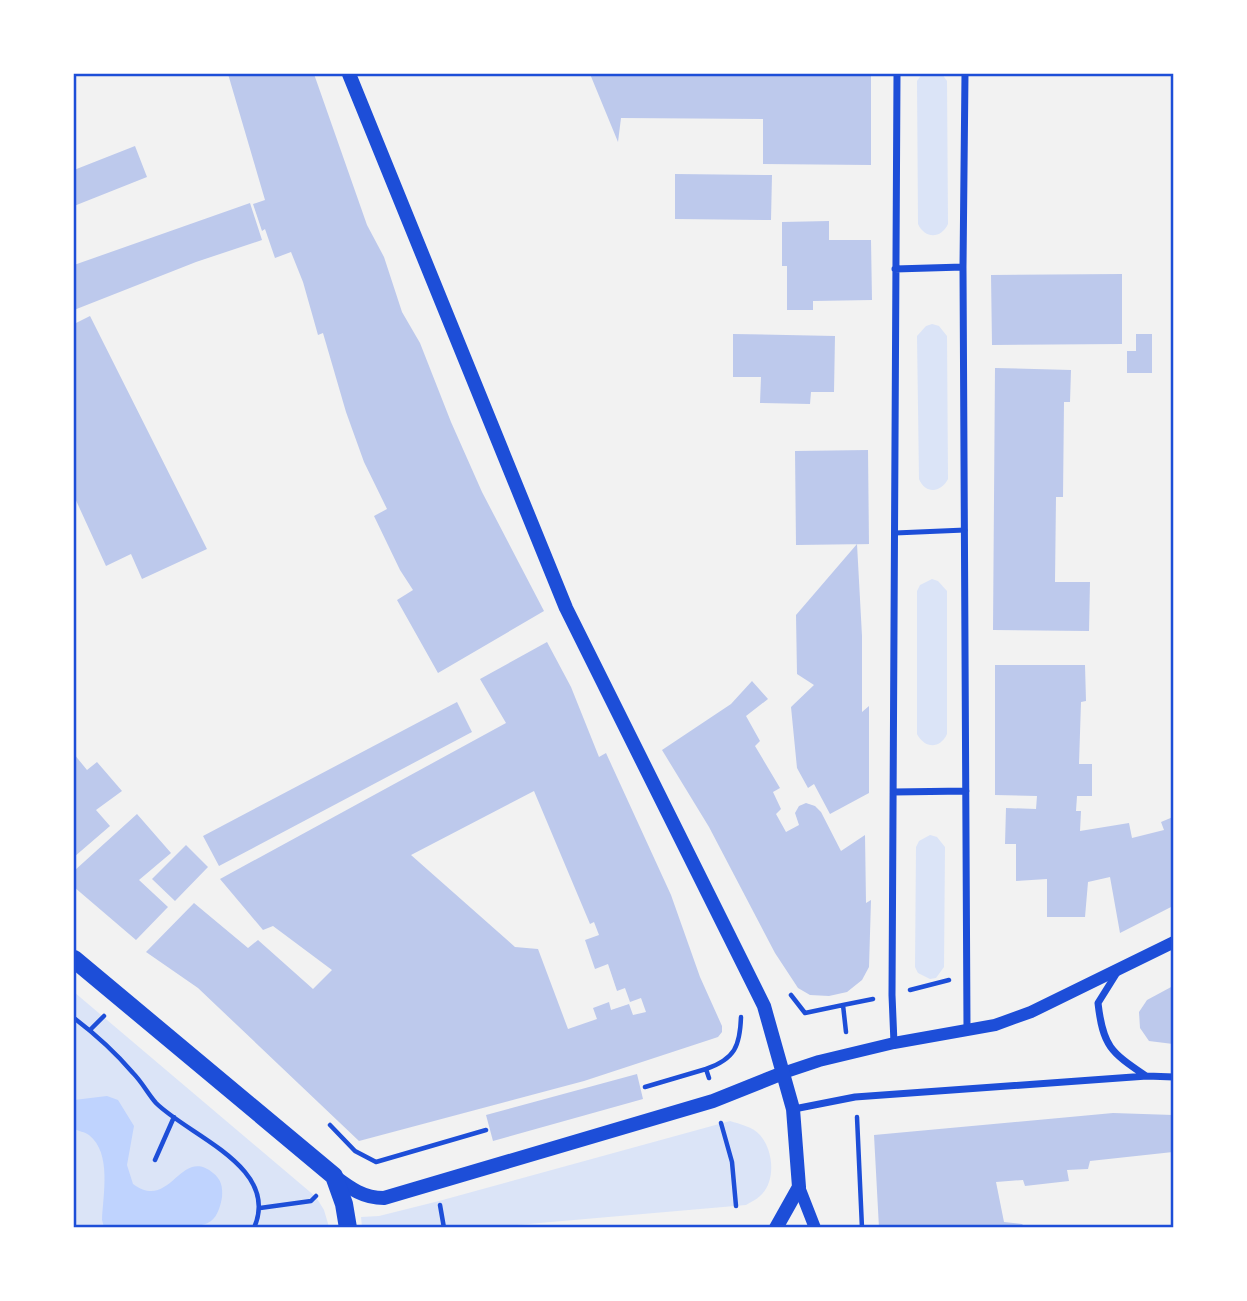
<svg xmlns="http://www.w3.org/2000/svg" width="1247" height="1301" font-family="Jost,sans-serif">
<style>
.green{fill:#dbe4f7}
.water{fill:#bfd3fe}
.building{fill:#bdc9ec;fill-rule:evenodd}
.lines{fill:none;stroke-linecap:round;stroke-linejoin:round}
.path{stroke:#1d4ed8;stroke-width:4.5}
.service{stroke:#1d4ed8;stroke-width:5}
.minor{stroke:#1d4ed8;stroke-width:7}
.tertiary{stroke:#1d4ed8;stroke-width:12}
.secondary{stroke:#1d4ed8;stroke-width:14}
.primary{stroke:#1d4ed8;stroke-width:18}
.neatline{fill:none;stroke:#1d4ed8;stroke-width:2.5}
</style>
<rect width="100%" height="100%" fill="#f2f2f2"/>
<path class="green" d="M922,74H942L947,81L948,224C941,239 925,239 918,224L917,81Z
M932,324L939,326L947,336L948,479C941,493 925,494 919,479L917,336L926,326Z
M932,579L938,581L947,591V734C940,749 925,749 917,734V591L920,585Z
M930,835L937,837L945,847L944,967L936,978L930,979L918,973L915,967L916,847L919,841Z
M74,992L316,1197L324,1210L329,1227H74Z
M730,1121C740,1124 753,1127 760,1135C774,1151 776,1182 760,1196C756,1200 750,1202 746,1205L482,1228L362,1227L361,1217L379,1216L439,1201Z"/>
<path class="water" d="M107,1096L118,1100L134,1126L127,1165L133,1184C171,1212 180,1146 213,1173C221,1179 223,1187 222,1197C221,1204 218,1216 211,1221C196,1233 126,1228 104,1227L102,1220C103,1195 112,1153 89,1135C85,1132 78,1131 74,1129V1100Z"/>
<path class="building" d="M228,74H314L367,225L384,257L402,312L420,343L451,422L482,492L544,611L438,673L397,600L413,590L400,570L374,516L387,509L364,462L346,412L323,333L318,335L303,282L291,252L275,258L265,229L262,231L253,204L265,200Z
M590,74H871V165L763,164V119L621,118L618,142Z
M135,146L147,177L74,206V170Z
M675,174L772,175L771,220L675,219Z
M250,203L262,240L196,262L74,310V265Z
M829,221V240H871L872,300L813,301V310H787V266H782V222Z
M1122,274V344L992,345L991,275Z
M90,316L207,549L142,579L131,554L106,566L74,496V324Z
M733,334L835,336L834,392H811L810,404L760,403L761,377H733Z
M1136,334H1152V373H1127V351H1136Z
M995,368L1071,370L1070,402H1064L1063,497H1056L1055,582H1090L1089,631L993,630Z
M868,450L869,544L796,545L795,451Z
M857,544L862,636V712L869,706V793L830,814L814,784L808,788L797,768L791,707L814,685L797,674L796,615Z
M547,642L571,687L599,757L606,753L671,895L700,977L722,1026V1032L718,1037L712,1039L584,1081L359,1141L198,988L146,952L194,903L248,948L258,940L313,989L332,970L273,926L263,930L220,879L506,723L480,679ZM534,791L590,924L594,922L599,935L585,940L595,969L608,964L617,991L625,988L630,1002L641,998L646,1012L633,1015L629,1004L611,1010L609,1002L593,1008L597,1019L568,1029L538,949L515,947L411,855Z
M995,665H1085L1086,701L1081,702L1079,764H1092V796H1077L1076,811H1081L1080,831L1129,823L1132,838L1164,830L1161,822L1173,817V906L1120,933L1110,877L1088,882L1085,917H1047V879L1016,881V844H1005L1006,808L1036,809L1037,796L995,795Z
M752,681L768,699L746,716L760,741L755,746L780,788L773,792L781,809L776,814L786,832L799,825L795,813L799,806L806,803L815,806L821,812L841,851L865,835L866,903L871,900L869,967L862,980L847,992L829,996L810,995L798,988L775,953L709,827L662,750L731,704Z
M457,702L472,732L219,866L203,836Z
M74,754L87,770L97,762L122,791L96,810L110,826L74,857Z
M137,814L171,853L139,880L168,907L136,940L74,887V871Z
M186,845L208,867L175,901L152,879Z
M1173,986V1044L1149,1041L1140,1028L1139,1012L1147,1000Z
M637,1074L643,1099L493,1141L486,1115Z
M1113,1113L1173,1115V1152L1090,1161L1088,1169L1067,1170L1069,1181L1025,1186L1023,1180L996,1182L1004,1222L1022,1224L1026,1228H879L874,1135Z"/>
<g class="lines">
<path class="path" d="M910,990L949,980
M791,995L805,1013L843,1005
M74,1018C95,1034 116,1053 133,1073C142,1082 148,1094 156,1103C189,1136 281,1167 254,1228
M90,1030L104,1016
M846,1032L843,1005L873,999
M706,1069C735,1059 740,1046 741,1017
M645,1087L706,1069L709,1078
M857,1117L862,1228
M721,1123L732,1162L736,1206
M330,1125L355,1151L376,1162L486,1130
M155,1160L174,1117
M440,1205L444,1228
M260,1208L311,1201L316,1196"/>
<path class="service" d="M895,533L965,530"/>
<path class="minor" d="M965,74L963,267L967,1029
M895,269L963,267
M894,792L966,791
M1118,971L1098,1003C1103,1047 1111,1052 1146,1076
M894,1043L892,995L897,74
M794,1109L855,1097L1147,1076L1174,1077"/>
<path class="tertiary" d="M783,1073L819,1061L894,1043L995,1025L1031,1012L1174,942
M799,1187L815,1228"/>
<path class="secondary" d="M349,74L566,608L764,1006L793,1109L799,1187L776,1228
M334,1176C350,1188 363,1198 384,1198L713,1101L783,1073"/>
<path class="primary" d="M74,959L334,1176L344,1204L348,1228"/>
</g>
<rect width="1247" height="1301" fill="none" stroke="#ffffff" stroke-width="150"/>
<rect x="75" y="75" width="1097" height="1151" class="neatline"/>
</svg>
